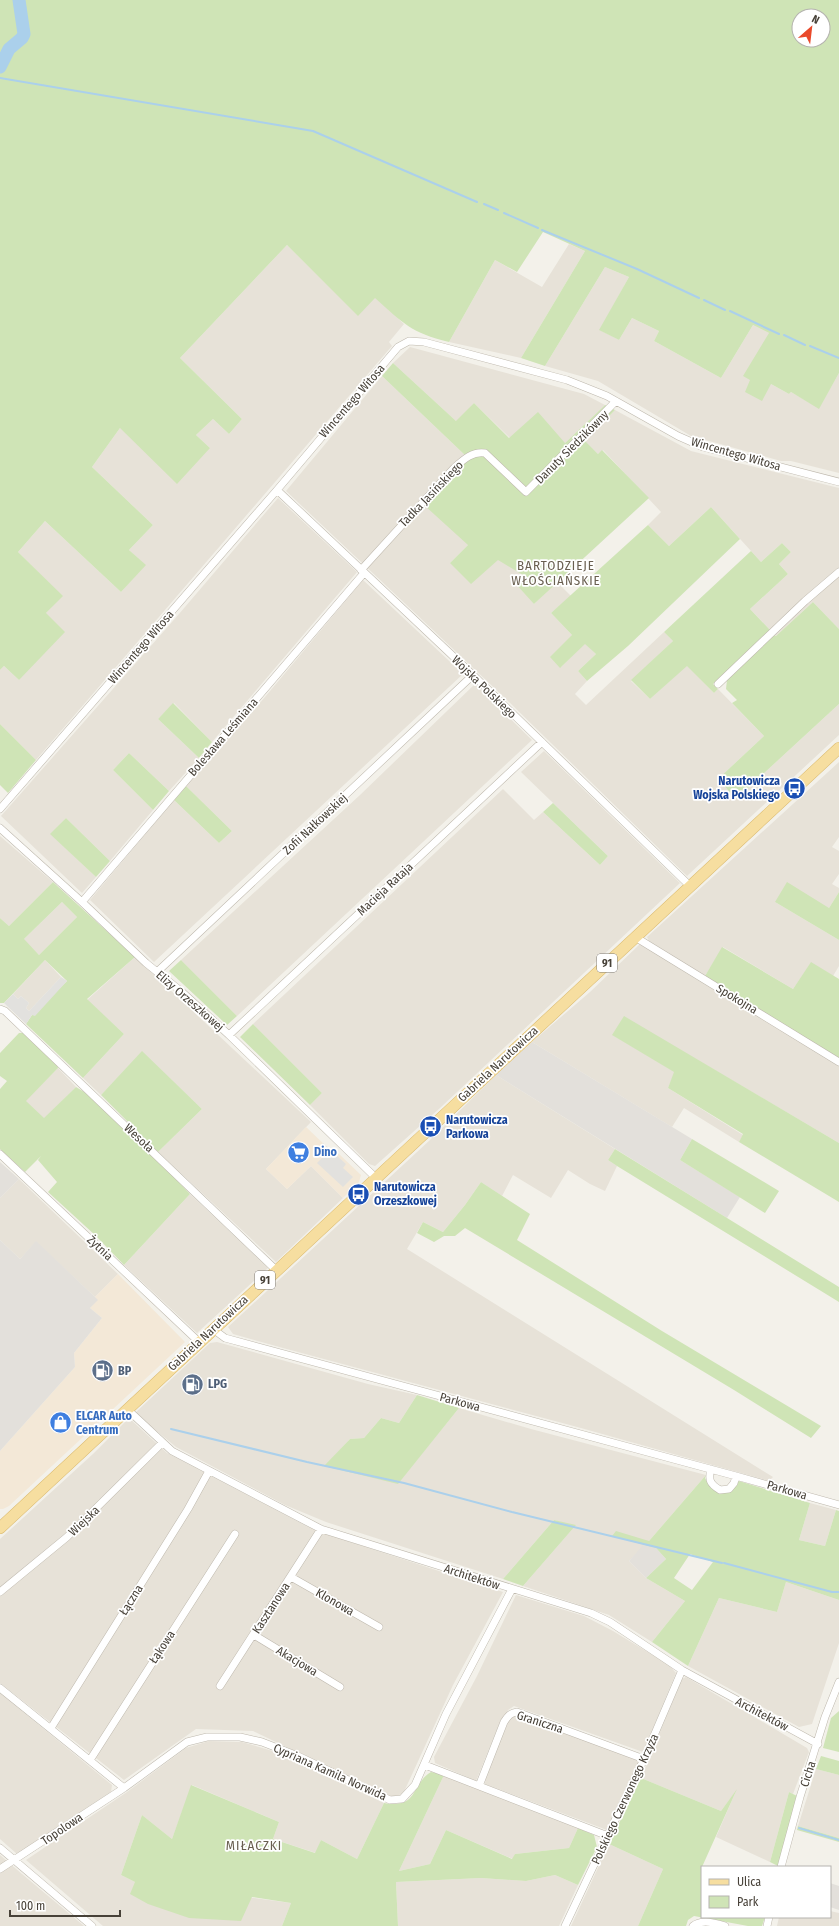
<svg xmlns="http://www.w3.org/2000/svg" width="839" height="1926" font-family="'Fira Sans Condensed',sans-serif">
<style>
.residential{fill:#e7e2d8}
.commercial{fill:#f3e8d7}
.industrial{fill:#e3e0db}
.green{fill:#cfe4b6;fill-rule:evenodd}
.parking{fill:#e2e1de}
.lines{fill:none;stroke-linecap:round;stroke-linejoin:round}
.stream{stroke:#abd0eb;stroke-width:2}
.river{stroke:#abd0eb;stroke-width:13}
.minor-casing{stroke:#beb8ad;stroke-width:8}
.primary-casing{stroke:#dbbb70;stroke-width:12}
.minor{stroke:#fff;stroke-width:7}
.primary{stroke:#f6dea0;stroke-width:11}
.labels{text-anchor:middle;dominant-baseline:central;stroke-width:3.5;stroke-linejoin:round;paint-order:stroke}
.shield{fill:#fff;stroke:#7e7a74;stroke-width:1}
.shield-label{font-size:11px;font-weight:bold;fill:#474138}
.street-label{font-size:12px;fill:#474138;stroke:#fff}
.transit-label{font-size:12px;font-weight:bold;fill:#164399;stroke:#fff;text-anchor:start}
.shop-label{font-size:12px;font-weight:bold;fill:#366cbe;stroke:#fff;text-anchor:start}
.service-label{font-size:12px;font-weight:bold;fill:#4e5e75;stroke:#fff;text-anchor:start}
.neighbourhood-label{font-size:13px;letter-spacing:1px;fill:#695f50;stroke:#fff}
</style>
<rect width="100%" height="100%" fill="#f3f1ea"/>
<path class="residential" d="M569,244L585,251L521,358L449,342L495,260L542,287Z
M287,245L358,315L375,297L404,324L389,342L392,346L36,760L0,724V670L4,666L19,680L46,613L62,596L18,552L45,521L121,592L145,565L129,550L153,525L92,467L120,428L210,448L196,435L213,419L229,434L242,419L180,358Z
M605,267L629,277L600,330L619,340L632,318L659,331L654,341L721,378L753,325L769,333L771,384L789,394L791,392L819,408L839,373V473L791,461H781L691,436L598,381L545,366Z
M410,347L584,394L605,405L565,443L510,438L474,403L457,422L393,363Z
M382,376L468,458V545L450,563L498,559L524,575L534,604L557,582L571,596L551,613L572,635L561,667L585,643L596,654L578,671L587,681L575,694L586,705L664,632L673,641L631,681L650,699L687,665L714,693L718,689L764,736L718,779L736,799L839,704V735L687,876L507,700L286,491Z
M615,410L691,451L839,488V629L813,602L776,636L750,609L788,574L779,564L791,552L782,543L761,562L711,507L669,546L648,525L661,512L603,450L598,454L584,441Z
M278,498L357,572L212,742L174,703L158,719L199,758L169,791L129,753L113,770L153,810L110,861L66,818L51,834L96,877L82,893L1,816L179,614Z
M363,580L463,674L154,962L90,900L174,800L219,843L232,831L186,786L265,697Z
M475,684L532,740L237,1016L181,960L360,795Z
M544,751L680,883L440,1108L375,1166L369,1164L310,1105L322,1093L253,1024L503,789L534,820L543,812L600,865L608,856L521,772Z
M839,762V837L832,847L839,851V874L832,884L839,888V892L829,908L775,902L839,940V966L833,976L811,963L793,989L723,947L705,976L649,941L647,937Z
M0,836L53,882L9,926L0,918Z
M62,902L77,917L39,955L23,940Z
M640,944L839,1065V1143L624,1017L613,1035L675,1072L668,1088L743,1135L739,1142L684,1108L672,1127L532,1042L590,992Z
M135,957L311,1122L266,1169L287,1189L311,1166L343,1198L276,1262L158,1152L202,1109L142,1052L101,1095L83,1078L124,1034L87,1000Z
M45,960L61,977L29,1011L26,1008L29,1003L21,996L18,999L13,994Z
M58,1068L76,1087L44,1119L25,1101Z
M496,1075L615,1149L608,1160L617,1166L605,1191L590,1184L568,1170L551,1198L513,1175L502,1196L481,1182L465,1205L443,1232L423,1222L407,1249L773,1477L769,1481L581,1428L283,1348L233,1334L228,1327L430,1140Z
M19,1179L118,1274L95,1297L36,1242L20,1259L0,1240V1198Z
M190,1194L268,1268L197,1333L124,1265Z
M217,1342L368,1384L417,1395L399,1423L381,1418L364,1438L350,1439L325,1466L398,1483L459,1408L531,1429L706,1475L649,1541L629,1561L646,1578L685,1601L652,1642L609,1615L523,1586L575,1526L554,1520L503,1579L326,1522L285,1505L176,1447L135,1413L210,1343Z
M129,1418L167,1453L314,1530L503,1592L453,1685L403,1794L391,1797L253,1731L196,1729L124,1780L0,1683V1539L94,1453Z
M810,1503L836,1510L825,1546L799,1540Z
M786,1582L839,1600V1643L812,1724L799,1727L688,1666L719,1598L777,1612Z
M516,1595L584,1616L613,1631L669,1665L676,1673L643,1752L514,1706L508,1710L500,1722L476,1781L435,1763L434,1757L477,1676Z
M686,1677L807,1748L809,1752L793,1794L789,1792L770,1862L716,1837L736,1791L721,1811L641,1778L682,1679Z
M0,1693L112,1785L111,1792L17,1854L0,1839Z
M516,1715L640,1760L607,1830L485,1784L486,1774L510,1718Z
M209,1741L242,1742L276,1752L384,1803L357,1859L321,1840L316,1853L273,1839L279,1822L192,1785L172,1839L142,1815L121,1875L135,1882L291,1903L282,1926H103L26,1860L127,1792L186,1748Z
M816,1769L839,1775V1838L798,1826Z
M444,1775L578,1828L569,1848L515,1854L513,1859L446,1830L430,1864L399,1871Z
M609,1844L663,1869L638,1926H571Z
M0,1855L22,1874L84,1926H0Z
M555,1875L578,1885L559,1926H398L396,1882L481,1878L526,1881Z
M830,1911L839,1913V1926H777L779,1917H830Z"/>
<path class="commercial" d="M306,1127L328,1148L339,1154L361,1175L359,1182L343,1198L311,1166L287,1189L266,1169Z
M118,1274L185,1342L9,1506L3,1509H0V1451L75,1367L74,1353L102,1318L90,1308L97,1300L95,1297Z"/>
<path class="industrial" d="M532,1042L692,1139L680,1160L740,1197L727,1218L496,1075Z
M0,1162L19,1179L0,1198Z
M0,1240L20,1259L36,1241L95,1297L98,1300L90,1308L102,1318L74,1353L75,1367L0,1451Z
M644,1544L656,1548L666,1559L646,1578L629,1561Z
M830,1883L839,1886V1910L830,1907Z"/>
<path class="green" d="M0,0H839V373L819,409L791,392L789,394L771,384L762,401L745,392L750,380L743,376L769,333L753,325L721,378L654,341L659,331L632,318L619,340L599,330L629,277L605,267L545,366L521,358L585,251L543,232L517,272L495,260L449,342C411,333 403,323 375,298L358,316L287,245L180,358L242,419L229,434L213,419L196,435L210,448L177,484L120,428L92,467L153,525L129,550L146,565L121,592L45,521L18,552L63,596L46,613L65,632L19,680L4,666L0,670ZM799,16H823V40H799Z
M393,363L456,421L474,403L509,438L538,412L565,443L605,405L615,410L585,441L598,454L602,450L649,498L534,604L515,583L523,575L498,560L471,584L450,563L468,545L424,505L468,458L382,376Z
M711,507L740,539L628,646L587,681L578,671L596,654L585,644L560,668L550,657L572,635L551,613L648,525L669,546Z
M782,543L791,552L779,564L788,574L750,609L771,631L713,684L718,689L714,693L687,666L650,699L631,680L673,641L664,632L751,551L761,562Z
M813,602L839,629V704L736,799L718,779L764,736L732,703L737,700L726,689L727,680L774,635L776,636Z
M173,703L212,742L199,758L158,719Z
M0,724L36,760L8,793L0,785Z
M129,753L169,791L153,810L113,770Z
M186,786L232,831L219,843L174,800Z
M553,803L608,856L600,865L543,812Z
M66,818L110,861L96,877L50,834Z
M53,882L135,957L87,999L124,1034L83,1078L26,1024L32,1015L67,981L45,960L4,1003H0V918L9,926ZM62,902L77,917L39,955L24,939Z
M787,882L829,908L839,892V940L775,902Z
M722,947L793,989L811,962L839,979V1058L705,976Z
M181,960L237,1016L227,1025L169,971Z
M624,1016L839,1143V1202L739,1142L743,1134L668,1088L674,1072L612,1035Z
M253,1024L322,1093L310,1105L240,1037Z
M19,1033H25L57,1064L58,1068L26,1101L44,1118L76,1087L86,1093L147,1149L190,1194L124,1265L96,1236L48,1192L57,1182L38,1160L41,1156L25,1172L0,1149V1089L7,1081L0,1076V1053Z
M142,1051L202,1109L158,1152L101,1095Z
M692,1139L779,1191L765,1213L680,1160Z
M615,1149L839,1287V1302L617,1166L608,1160Z
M481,1182L530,1214L517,1240L662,1331L821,1426L811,1438L734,1390L465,1228L455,1236H444L434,1242L417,1233L423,1222L443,1232L465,1205Z
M417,1395L459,1408L398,1484L324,1466L350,1439L364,1438L381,1418L399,1423Z
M706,1475L705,1478L710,1487L721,1493L731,1491L739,1481L810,1503L799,1540L825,1546L836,1510L839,1511V1600L786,1582L777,1612L719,1598L688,1666L652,1642L685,1601L646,1578L666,1559L656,1548L612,1536L616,1531L649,1541ZM690,1554L713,1562L692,1590L674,1578Z
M554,1520L576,1525L523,1586L503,1579Z
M839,1711V1752L823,1748L831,1718Z
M821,1756L839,1761V1775L816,1769Z
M431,1772L444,1775L399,1871L430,1864L446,1830L512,1859L515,1854L569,1848L578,1828L594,1835L597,1847L578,1885L555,1875L526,1881L481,1878L396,1882L398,1926H282L291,1903L252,1897L241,1921L189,1918L148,1904L130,1894L135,1882L121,1875L142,1815L172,1839L191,1785L279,1822L273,1839L315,1853L321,1840L357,1859L384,1803C419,1809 410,1785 431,1772Z
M641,1778L721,1811L737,1789L702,1867V1917H765L762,1926H748L694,1916L688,1920L686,1926H638L663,1869L609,1844Z
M789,1792L797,1796L778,1866L770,1862Z
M798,1826L839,1838V1842L797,1830Z"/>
<path class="parking" d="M61,977L67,981L35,1016L32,1015L26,1024L4,1003L13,994L18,999L21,996L29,1003L26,1008L29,1011Z
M323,1143L346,1164L343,1168L353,1177L343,1187L317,1163L326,1154L319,1147Z"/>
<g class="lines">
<path class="stream" d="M0,78L313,131L477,202
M484,204L498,210
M504,213L538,228
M542,230L637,269L699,298
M704,300L725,310
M730,311L779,334
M784,335L805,345
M810,346L839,358
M171,1429L307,1462L404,1483L512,1512L722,1563
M724,1563L832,1592H839
M799,1828L839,1840"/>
<path class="river" d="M0,67L9,49L22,38L24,34L19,0"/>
<defs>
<path id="minor" d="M277,490L473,675L690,886
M361,570L454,468C463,460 472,451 485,453L526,492L616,401
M718,684L805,601L839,572
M0,809L277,490L398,347L409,341L424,342L567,380L607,396L678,436L703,447L839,482
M0,828L82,902L146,963L182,992L229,1035L376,1178
M82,902L364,573
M636,936L640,940L839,1062
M157,972L473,675
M0,1009L5,1011L276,1270
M229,1035L542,742
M0,1154L199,1342
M213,1329L225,1338L736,1476L839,1505
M127,1409L172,1451L321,1529L591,1613L610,1622L682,1670L818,1744
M711,1469C708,1480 710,1484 720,1490L729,1489L734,1483L736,1476
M291,1577L379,1627
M0,1592L67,1537L162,1443
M254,1635L340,1687
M220,1686L321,1529
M0,1688L124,1788
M51,1728L188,1509L209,1471
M90,1760L235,1534
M425,1765L608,1836
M479,1786L504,1722C508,1716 510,1713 517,1712L644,1759
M0,1848L92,1926
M781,1867L800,1797L825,1717L839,1682
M0,1869L124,1788L187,1742L207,1737H240L262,1742L298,1756L390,1800L402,1799L415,1785L446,1714L512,1589
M565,1926L644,1759L682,1670
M693,1926C702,1919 715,1923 725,1926
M767,1926L769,1917"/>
<path id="primary" d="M0,1528L839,748"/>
</defs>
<use href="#minor" class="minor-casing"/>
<use href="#primary" class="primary-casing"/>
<use href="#minor" class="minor"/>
<use href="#primary" class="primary"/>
</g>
<defs>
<symbol id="bus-disc" viewBox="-11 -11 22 22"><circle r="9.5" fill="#1a4fb4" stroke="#fff"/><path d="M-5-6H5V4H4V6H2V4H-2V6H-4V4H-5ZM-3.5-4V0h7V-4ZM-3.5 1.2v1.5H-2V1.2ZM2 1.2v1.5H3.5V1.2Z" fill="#fff"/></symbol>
<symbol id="supermarket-disc" viewBox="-11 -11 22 22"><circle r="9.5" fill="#3f7fe0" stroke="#fff"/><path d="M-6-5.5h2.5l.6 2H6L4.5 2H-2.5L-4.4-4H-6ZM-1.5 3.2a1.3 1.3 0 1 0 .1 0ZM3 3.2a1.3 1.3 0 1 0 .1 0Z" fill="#fff"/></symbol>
<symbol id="fuel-disc" viewBox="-11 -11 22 22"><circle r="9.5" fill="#5c6f8a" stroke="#fff"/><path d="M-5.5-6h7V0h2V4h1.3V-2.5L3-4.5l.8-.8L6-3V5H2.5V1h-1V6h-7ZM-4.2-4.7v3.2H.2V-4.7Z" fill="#fff"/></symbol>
<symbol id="shop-disc" viewBox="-11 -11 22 22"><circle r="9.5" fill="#3f7fe0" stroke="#fff"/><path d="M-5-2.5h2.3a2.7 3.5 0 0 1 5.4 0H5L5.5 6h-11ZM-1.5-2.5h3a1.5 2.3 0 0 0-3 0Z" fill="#fff"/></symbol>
</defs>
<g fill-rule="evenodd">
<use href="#bus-disc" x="782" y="776" width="25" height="25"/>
<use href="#bus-disc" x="418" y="1114" width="25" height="25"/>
<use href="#supermarket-disc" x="286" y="1140" width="25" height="25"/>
<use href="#bus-disc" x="346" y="1182" width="25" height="25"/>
<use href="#fuel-disc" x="90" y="1358" width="25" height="25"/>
<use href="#fuel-disc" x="180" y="1372" width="25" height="25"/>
<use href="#shop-disc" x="48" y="1410" width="25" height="25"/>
</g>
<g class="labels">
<g class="shield">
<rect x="597" y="954" width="20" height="18" rx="3"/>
<rect x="255" y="1271" width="20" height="18" rx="3"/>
</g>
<g class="shield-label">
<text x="607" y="963">91</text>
<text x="265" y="1280">91</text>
</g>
<g class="street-label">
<text transform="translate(352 401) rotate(-49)">Wincentego Witosa</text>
<text transform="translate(572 447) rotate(-45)">Danuty Siedzikówny</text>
<text transform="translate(736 454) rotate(16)">Wincentego Witosa</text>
<text transform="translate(431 494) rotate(-46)">Tadka Jasińskiego</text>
<text transform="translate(141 647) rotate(-49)">Wincentego Witosa</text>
<text transform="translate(484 687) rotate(44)">Wojska Polskiego</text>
<text transform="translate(223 737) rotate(-49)">Bolesława Leśmiana</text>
<text transform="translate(315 824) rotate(-43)">Zofii Nałkowskiej</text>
<text transform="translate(385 889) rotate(-43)">Macieja Rataja</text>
<text transform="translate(737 999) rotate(31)">Spokojna</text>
<text transform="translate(190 1001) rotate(41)">Elizy Orzeszkowej</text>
<text transform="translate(498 1064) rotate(-43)">Gabriela Narutowicza</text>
<text transform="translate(139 1138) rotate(43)">Wesoła</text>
<text transform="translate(100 1248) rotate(43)">Żytnia</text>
<text transform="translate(208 1333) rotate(-43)">Gabriela Narutowicza</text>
<text transform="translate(460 1402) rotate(15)">Parkowa</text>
<text transform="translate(787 1490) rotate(16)">Parkowa</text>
<text transform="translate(84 1521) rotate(-44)">Wiejska</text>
<text transform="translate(472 1577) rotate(18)">Architektów</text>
<text transform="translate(131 1600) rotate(-58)">Łączna</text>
<text transform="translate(335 1602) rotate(30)">Klonowa</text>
<text transform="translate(271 1608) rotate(-57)">Kasztanowa</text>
<text transform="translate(162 1647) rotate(-57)">Łąkowa</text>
<text transform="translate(297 1661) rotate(31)">Akacjowa</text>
<text transform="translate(762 1714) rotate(28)">Architektów</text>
<text transform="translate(540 1722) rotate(18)">Graniczna</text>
<text transform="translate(330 1772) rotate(24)">Cypriana Kamila Norwida</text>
<text transform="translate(808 1774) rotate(-72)">Cicha</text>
<text transform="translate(625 1799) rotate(-65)">Polskiego Czerwonego Krzyża</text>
<text transform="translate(62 1829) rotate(-34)">Topolowa</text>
</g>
<g class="transit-label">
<text x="780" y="781" text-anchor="end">Narutowicza<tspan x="780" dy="14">Wojska Polskiego</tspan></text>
<text x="446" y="1120">Narutowicza<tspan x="446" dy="14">Parkowa</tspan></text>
<text x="374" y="1187">Narutowicza<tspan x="374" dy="14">Orzeszkowej</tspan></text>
</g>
<g class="shop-label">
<text x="314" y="1152">Dino</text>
<text x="76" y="1416">ELCAR Auto<tspan x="76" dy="14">Centrum</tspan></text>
</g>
<g class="service-label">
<text x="118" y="1371">BP</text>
<text x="208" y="1384">LPG</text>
</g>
<g class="neighbourhood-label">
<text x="556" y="565">BARTODZIEJE<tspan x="556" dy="15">WŁOŚCIAŃSKIE</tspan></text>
<text x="254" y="1845">MIŁACZKI</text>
</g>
</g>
<rect x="701" y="1866" width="130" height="52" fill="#ffffff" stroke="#b5b3af"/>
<rect x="709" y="1879" width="20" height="6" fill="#f6dea0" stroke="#b5b3af"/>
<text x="737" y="1886" font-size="12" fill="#474138">Ulica</text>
<rect x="709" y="1896" width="20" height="12" fill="#cfe4b6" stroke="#b5b3af"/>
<text x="737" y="1906" font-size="12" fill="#474138">Park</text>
<g transform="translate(811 28) rotate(28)"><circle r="19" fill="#ffffff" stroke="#b5b3af"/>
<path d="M0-3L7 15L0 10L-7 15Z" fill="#e9492b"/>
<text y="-6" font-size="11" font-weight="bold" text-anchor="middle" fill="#474138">N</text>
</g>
<path d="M10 1910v6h110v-6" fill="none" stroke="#474138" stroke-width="2"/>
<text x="16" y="1910" font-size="12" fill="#474138" stroke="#ffffff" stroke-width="3" paint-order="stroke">100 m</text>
</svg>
